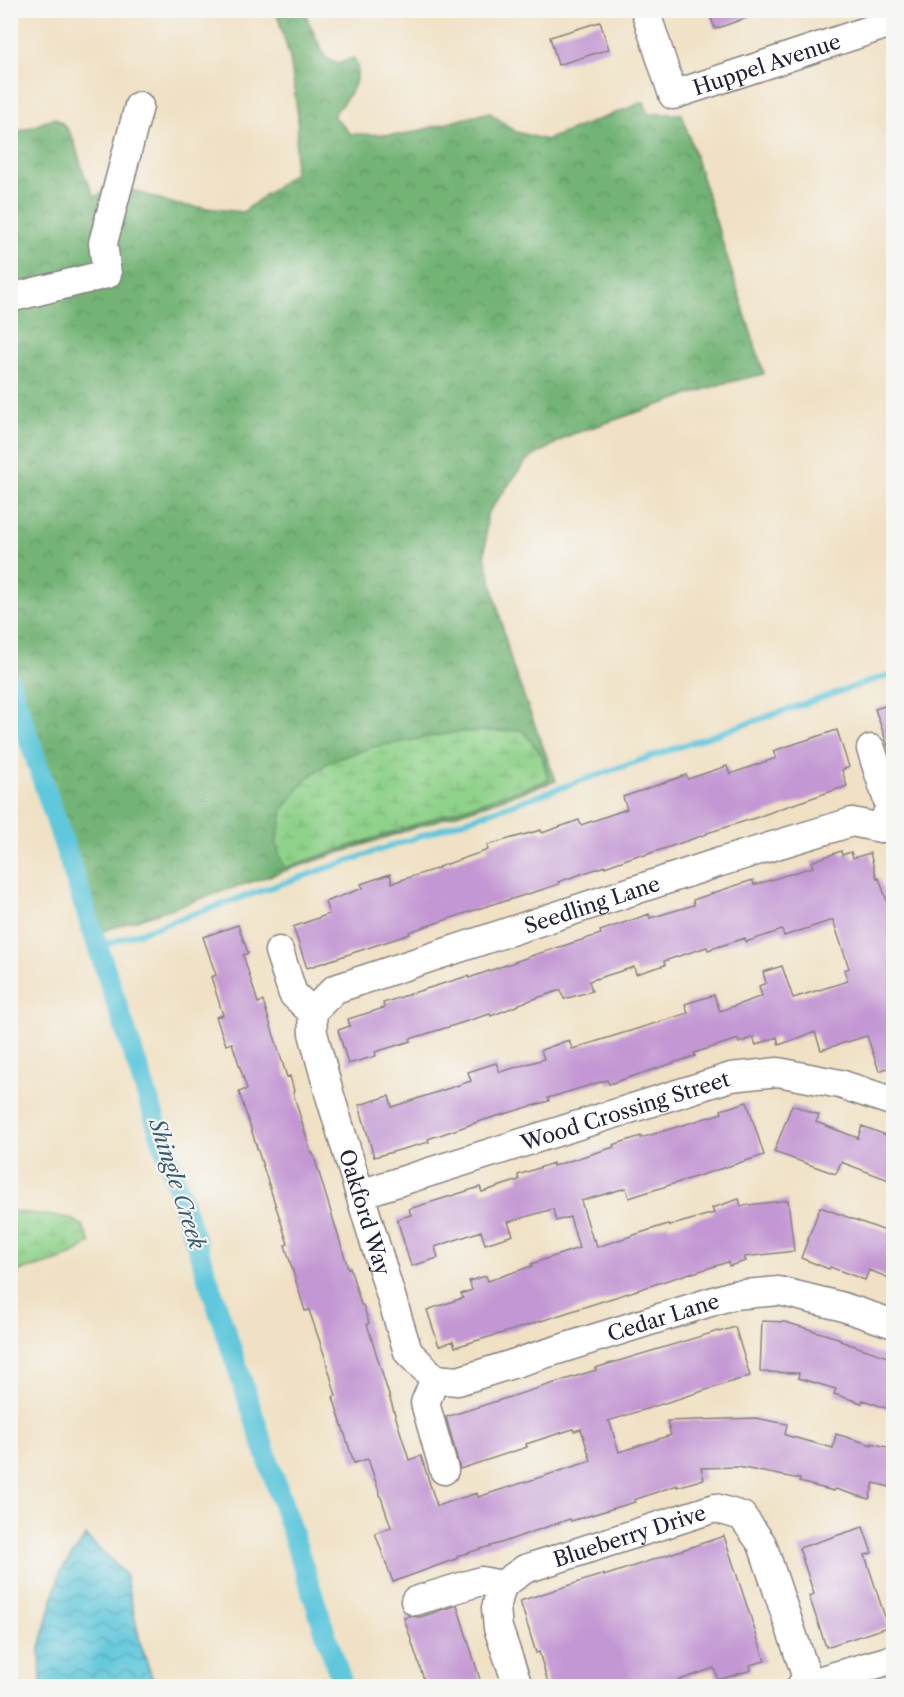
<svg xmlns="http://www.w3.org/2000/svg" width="904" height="1697" font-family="'Libre Caslon Text',serif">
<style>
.forest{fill:url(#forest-crowns);stroke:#4a6b58;stroke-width:1.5}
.wetland{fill:url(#wetland-marsh);stroke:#587a62;stroke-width:1.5}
.water{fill:url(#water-waves);stroke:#41758c;stroke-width:1.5}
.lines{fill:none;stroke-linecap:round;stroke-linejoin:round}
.stream{stroke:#60c8dc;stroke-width:6}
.canal{stroke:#60c8dc;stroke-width:21}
.building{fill:#c397d3}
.minor-casing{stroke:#898280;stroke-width:31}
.minor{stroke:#fff;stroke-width:28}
.labels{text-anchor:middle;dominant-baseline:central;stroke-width:4.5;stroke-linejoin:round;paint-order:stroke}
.street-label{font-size:21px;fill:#22223b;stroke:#f6f6f2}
.water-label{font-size:22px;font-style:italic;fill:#385c73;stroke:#f6f6f2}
</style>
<defs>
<pattern id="forest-crowns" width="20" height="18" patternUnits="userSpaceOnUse" patternTransform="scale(1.5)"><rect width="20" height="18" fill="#73b476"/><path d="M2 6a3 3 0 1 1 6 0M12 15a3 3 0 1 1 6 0" fill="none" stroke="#5e9262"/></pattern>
<pattern id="wetland-marsh" width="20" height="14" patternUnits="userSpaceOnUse" patternTransform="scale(1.5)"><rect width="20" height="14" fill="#8fd28a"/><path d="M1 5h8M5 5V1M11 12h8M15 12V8" fill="none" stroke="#7bb478"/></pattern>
<pattern id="water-waves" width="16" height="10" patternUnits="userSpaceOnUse" patternTransform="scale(1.5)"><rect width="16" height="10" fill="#60c8dc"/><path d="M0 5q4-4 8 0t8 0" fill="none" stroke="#4fa2b4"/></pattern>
</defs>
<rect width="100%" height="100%" fill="#f6f6f2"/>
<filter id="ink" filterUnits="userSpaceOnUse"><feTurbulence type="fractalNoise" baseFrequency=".0167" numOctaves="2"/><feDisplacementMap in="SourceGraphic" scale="12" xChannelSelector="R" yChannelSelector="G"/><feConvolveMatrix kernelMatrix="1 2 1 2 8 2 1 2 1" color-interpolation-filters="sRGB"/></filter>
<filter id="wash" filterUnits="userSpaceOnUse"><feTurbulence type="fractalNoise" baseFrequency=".008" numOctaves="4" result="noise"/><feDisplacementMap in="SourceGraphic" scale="24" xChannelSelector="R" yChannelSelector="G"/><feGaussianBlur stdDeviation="1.35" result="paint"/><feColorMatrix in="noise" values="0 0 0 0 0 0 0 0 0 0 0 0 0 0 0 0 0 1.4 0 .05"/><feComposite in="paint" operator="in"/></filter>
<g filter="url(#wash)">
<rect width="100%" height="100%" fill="#f0e1c4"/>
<path class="forest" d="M276,10L306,11L308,21L325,57L337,64L354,58C366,79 345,99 333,116L351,134L402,135L489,112L516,132L546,140L644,102L648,114H682L764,374L721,384L570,435L527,460L487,514L485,556L512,665L556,781L94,934L11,684L10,135L55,118C77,131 76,155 85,176C88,183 92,190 95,197L116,185L178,205L243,212L294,173L298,117L290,58Z"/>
<path class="wetland" d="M522,730L542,755L548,780L284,868L276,843L284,808L306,779L331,761L373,747L458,732Z
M11,1211L70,1218L83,1226L90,1243C68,1261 38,1266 11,1273Z"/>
<path class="water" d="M86,1536L125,1574L140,1642L155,1686H41L40,1648L60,1572Z"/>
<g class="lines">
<path class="stream" d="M98,947L894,673"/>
<path class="canal" d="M10,682L343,1686"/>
</g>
<g id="blocks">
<path class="building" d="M708,10H759L760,13L715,29Z
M600,22L609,49L558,65L550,37Z
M894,703V755H891L875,709Z
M837,730L849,767L842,770L847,786L782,808L755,818L707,833V834L666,848L642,856L641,854L605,867V866L558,882L559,884L541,890L502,902V901L409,932L410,934L307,968L293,927L329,914L325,902L363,888L361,884L390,874L392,883L439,868L438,867L488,850L487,845L541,830L542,833L579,820L581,825L627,809L623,797L686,775L688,779L727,766L730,774L776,758L773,751Z
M841,851L842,855L851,852L853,858L870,853L877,879L879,878L894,921V1066L879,1071L867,1036L821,1050L815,1032L779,1045L777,1037L756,1045L753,1037L739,1043L738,1039L694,1053L695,1056L609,1084L607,1080L548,1098L549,1101L484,1120L428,1139L429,1142L374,1157L359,1105L389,1096L392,1107L471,1081L468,1072L496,1063L500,1072L544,1059L541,1050L569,1040L572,1049L688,1013L685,1004L714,995L720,1011L762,996L759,986L766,983L763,972L782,966L793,998L848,981L844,970L849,968L833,920L784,936L782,930L746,942L745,938L708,950L707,947L664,961L665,965L636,974L634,967L589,981L592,991L564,999L561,990L519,1004V1005L491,1016L490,1014L410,1039L411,1041L375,1052L376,1056L348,1064L338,1030L350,1026L348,1019L384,1008L383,1003L416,992L468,976L469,978L534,955L601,934L600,931L635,919L649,914L650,918L694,905L693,900L728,888L753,880L754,885L813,867L811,862Z
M238,925L248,953L243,955L258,1003L263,1001L287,1077L290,1076L294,1091L293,1092L311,1153H313L348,1268L350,1267L361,1305H363L369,1323L367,1324L409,1460L421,1456L437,1506L477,1493L478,1497L591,1461L581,1429L574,1431L573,1429L526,1444L527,1447L460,1469L446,1417L596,1370L595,1368L718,1331L719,1332L735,1327L750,1376L608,1421L610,1423L619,1452L671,1435L667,1421L756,1418L787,1424L785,1435L833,1448L836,1434L872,1445V1443L894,1449V1476L890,1487L874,1483L869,1499L835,1489L834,1491L799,1482L800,1479L738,1467L701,1468L704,1479L677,1487V1485L634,1500L635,1502L571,1521L570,1519L529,1533L504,1542L457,1556L458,1558L393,1582L375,1533L391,1527L368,1459L354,1463L333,1397L336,1396L325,1357L309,1310L305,1311L285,1245L288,1244L239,1092L247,1089L232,1043L226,1045L216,1017L223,1015L211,977L216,975L203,937Z
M747,1102L764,1155L629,1198L626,1188L581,1201L593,1240L595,1239L597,1247L668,1224L669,1226L714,1213L712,1208L739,1199L741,1206L788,1200L794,1251L744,1257L746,1261L729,1266L728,1262L693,1273V1272L513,1330L455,1347L453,1341L439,1346L427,1310L463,1298L461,1294L472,1290L469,1281L486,1276L488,1281L532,1266L531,1264L579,1248L570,1217L556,1221L553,1209L508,1222L513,1235L485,1244L481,1231L435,1247L438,1258L411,1266L397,1219L411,1215L409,1209L480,1187L482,1192L519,1180L518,1175L553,1163V1166L614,1147L613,1145L641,1136V1138L722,1113L721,1110Z
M792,1105L819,1115L816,1122L858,1138L862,1126L894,1138V1182L841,1162L836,1174L774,1152Z
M820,1207L894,1234V1280L869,1270L865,1280L830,1267L829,1269L801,1258Z
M762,1321L785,1322L841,1339L840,1341L894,1359V1411L863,1400L862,1403L834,1394L836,1389L798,1378L799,1373L760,1372Z
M863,1527L872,1553L865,1555L888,1627L826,1647L809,1596L814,1594L799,1548Z
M724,1536L765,1661L750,1665L751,1670L718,1680L714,1668L677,1681L679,1686H549L539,1652L536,1653L520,1601L604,1574V1576Z
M457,1605L482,1686H426L404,1618L409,1616L420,1617Z"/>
</g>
</g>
<g filter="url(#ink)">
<use href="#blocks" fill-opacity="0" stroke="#898280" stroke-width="1.5"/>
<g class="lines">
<defs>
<g id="minor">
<path id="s1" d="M645,10L673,95L894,22"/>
<path d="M10,298L107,274L103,243L139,106"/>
<path d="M871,749L890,807L881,828"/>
<path id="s2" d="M279,951L293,994L312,1012L313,1033L330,1096L408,1352L435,1379"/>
<path id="s3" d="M312,1012L335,989L717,863L852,822L881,828"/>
<path id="s4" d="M360,1194L731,1077L778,1072L840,1084L894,1102"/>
<path id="s5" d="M435,1379L458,1381L733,1295L779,1291L840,1306L894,1324"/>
<path d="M435,1379L425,1403L444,1470"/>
<path d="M502,1585L496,1608L498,1628L518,1686"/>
<path id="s6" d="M415,1601L481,1581L502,1585L525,1569L715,1508L742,1516L762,1544L809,1684"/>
<path d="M801,1686L894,1659"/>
</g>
</defs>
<use href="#minor" class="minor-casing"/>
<use href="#minor" class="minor"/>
</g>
</g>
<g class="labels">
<g class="street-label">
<text stroke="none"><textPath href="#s1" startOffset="188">Huppel Avenue</textPath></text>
<text stroke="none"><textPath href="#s3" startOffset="303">Seedling Lane</textPath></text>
<text stroke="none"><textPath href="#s4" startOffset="278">Wood Crossing Street</textPath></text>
<text stroke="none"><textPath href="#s2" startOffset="279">Oakford Way</textPath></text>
<text stroke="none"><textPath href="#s5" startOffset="238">Cedar Lane</textPath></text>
<text stroke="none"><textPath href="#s6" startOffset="228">Blueberry Drive</textPath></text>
</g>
<g class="water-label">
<text transform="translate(177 1184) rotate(72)">Shingle Creek</text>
</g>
</g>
<rect width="904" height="1697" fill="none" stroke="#f6f6f2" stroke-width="36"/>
</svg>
